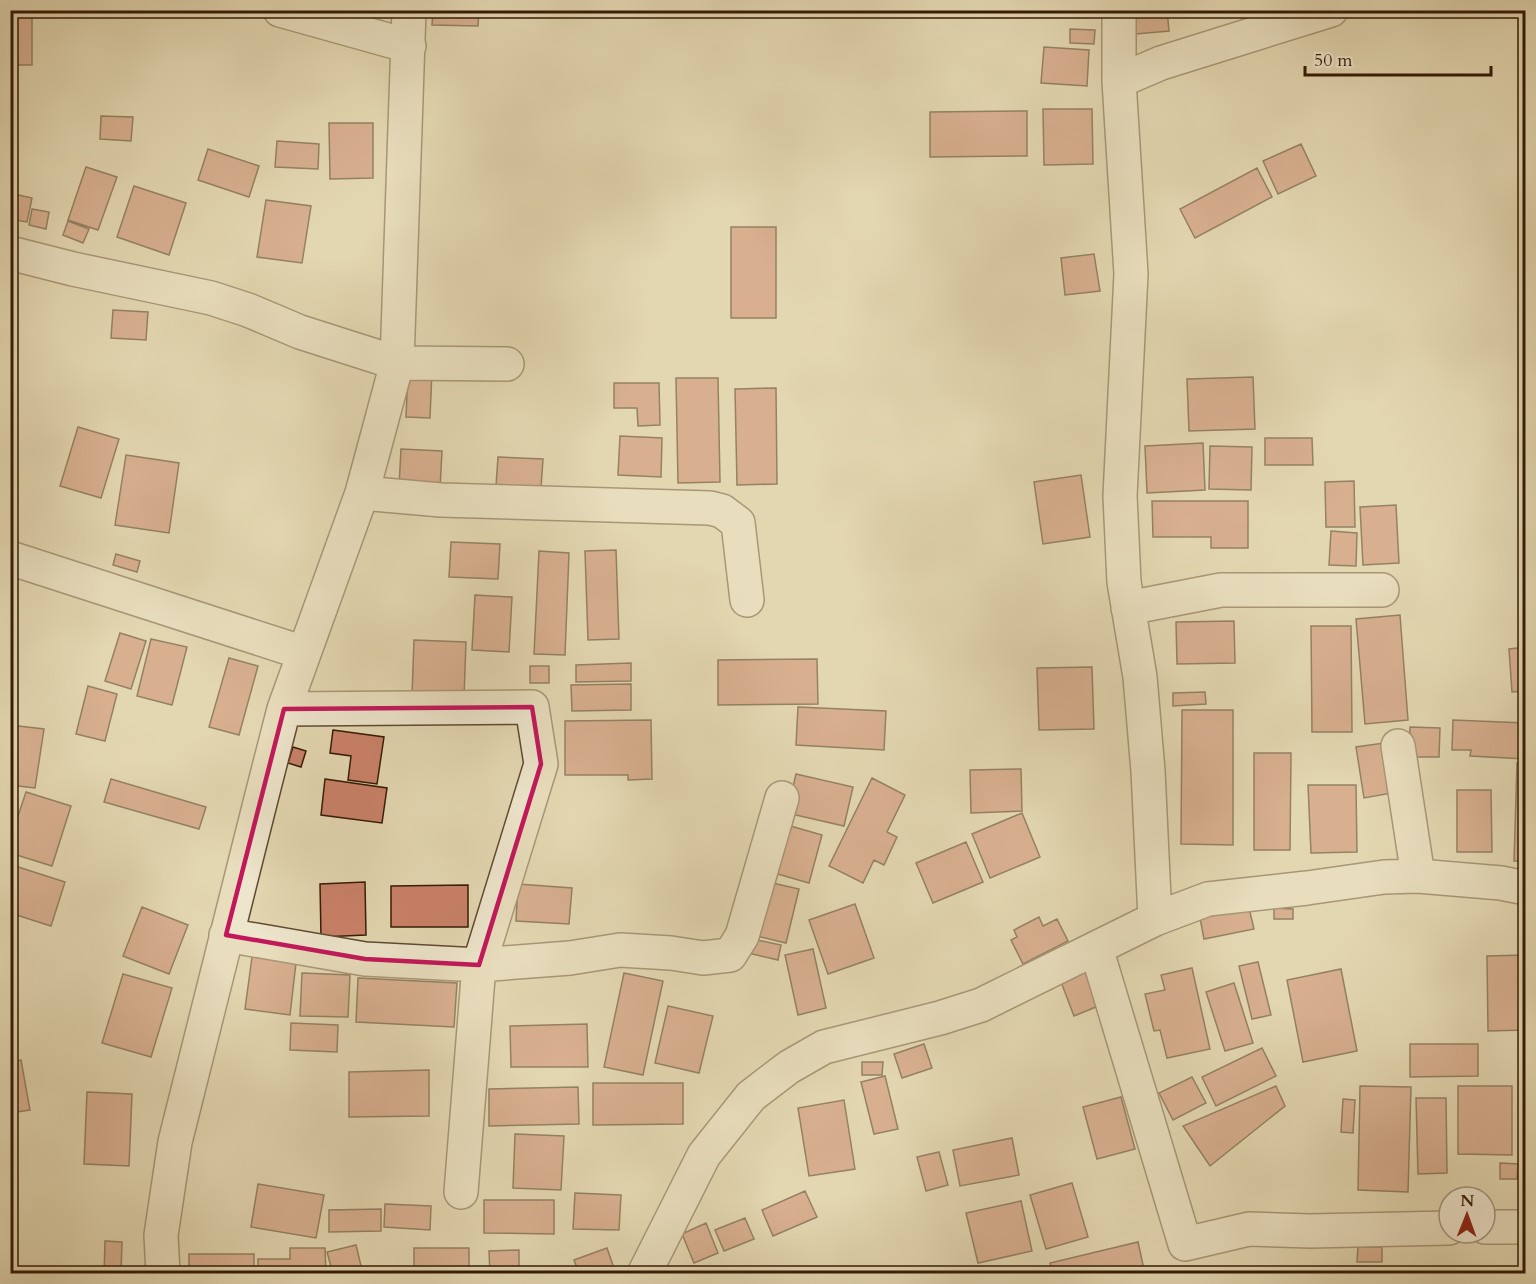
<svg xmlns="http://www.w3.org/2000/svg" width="1536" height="1284" font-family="Cardo,serif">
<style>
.building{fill:#c98168;stroke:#341b06;stroke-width:1.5}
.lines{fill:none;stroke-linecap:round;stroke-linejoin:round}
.minor-casing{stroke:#604a31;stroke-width:36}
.minor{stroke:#ede5cc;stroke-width:33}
.marked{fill:none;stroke:#c2185b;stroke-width:4.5;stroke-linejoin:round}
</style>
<rect width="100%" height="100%" fill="#e3d7b1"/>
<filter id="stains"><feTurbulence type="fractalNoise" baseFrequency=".00333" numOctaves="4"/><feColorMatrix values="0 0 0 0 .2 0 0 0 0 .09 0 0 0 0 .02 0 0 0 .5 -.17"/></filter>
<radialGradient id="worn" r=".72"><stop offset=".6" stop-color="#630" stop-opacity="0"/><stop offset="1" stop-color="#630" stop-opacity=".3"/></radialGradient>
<path class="building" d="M10,10H32V65H10Z
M433,10H479L478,26L432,25Z
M1134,10H1167L1169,31L1136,34Z
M1070,29L1095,30L1094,44L1070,43Z
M1044,47L1089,50L1087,86L1041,83Z
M1043,109H1092L1093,164L1044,165Z
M1027,111V156L930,157V112Z
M101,116L133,117L131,141L100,139Z
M329,123H373V178L330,179Z
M277,141L319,144L318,169L275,167Z
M1301,144L1316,176L1278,194L1263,161Z
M208,149L259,166L249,197L198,180Z
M86,167L117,177L98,230L68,220Z
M1257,168L1272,197L1195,238L1180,209Z
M134,186L186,203L169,255L117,237Z
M10,193L32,198L27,222L10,219Z
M266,200L311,206L302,263L257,257Z
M32,209L49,212L46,229L29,225Z
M68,221L89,229L83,243L63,235Z
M731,227H776V318H731Z
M1094,254L1100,291L1065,295L1061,258Z
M113,310L148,312L146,340L111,338Z
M408,370L432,371L430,418L406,417Z
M1253,377L1255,429L1189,431L1187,379Z
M676,378H718L720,482L678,483Z
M614,383H659L660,425L638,426L637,408H614Z
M776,388L777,484L737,485L735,389Z
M78,427L119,439L101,498L60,486Z
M620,436L662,438L661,477L618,475Z
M1265,438H1312L1313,465H1265Z
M1203,443L1205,490L1147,493L1145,446Z
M1210,446L1252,447L1251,490L1209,489Z
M401,449L442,451L440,489L399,487Z
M126,455L179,463L169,533L115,525Z
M498,457L543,459L541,488L496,486Z
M1081,475L1090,537L1043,544L1034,482Z
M1354,481L1355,527H1326L1325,482Z
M1152,501H1248V548H1211V537H1153Z
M1396,505L1399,563L1363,565L1360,507Z
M1331,531L1357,533L1356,566L1329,565Z
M451,542L500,544L498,579L449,577Z
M616,550L619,639L588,640L585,551Z
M539,551L569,553L565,655L534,654Z
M116,554L140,561L137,572L113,565Z
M475,595L512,597L509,652L472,650Z
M1400,615L1408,720L1365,724L1356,619Z
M1234,621L1235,663L1177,664L1176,622Z
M1311,626H1351L1352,732H1312Z
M120,633L146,641L131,689L105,681Z
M151,639L187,647L172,705L137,696Z
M414,640L466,642L464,698L412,696Z
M1526,647V691L1512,692L1509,649Z
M229,658L258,666L239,735L209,727Z
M817,659L818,704L718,705V660Z
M631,663V681L576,682V665Z
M530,666H549V683H530Z
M1092,667L1094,729L1039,730L1037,668Z
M631,684V710L572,711L571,685Z
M88,686L117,694L105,741L76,734Z
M1205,692L1206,704L1173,706V693Z
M798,707L886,711L884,750L796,745Z
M1182,710H1233V845L1181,844Z
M651,720L652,779L628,780V775H565V721Z
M1453,720L1526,723V759L1470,756L1471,750H1452Z
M10,725L44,729L35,788L10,785Z
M1410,727L1440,728L1439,757H1409Z
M333,730L384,737L377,784L348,780L351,756L330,753Z
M1384,743L1392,793L1364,798L1356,747Z
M293,747L306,751L301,767L288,763Z
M1254,753H1291L1290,850H1254Z
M1517,763L1526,764V861H1514Z
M1021,769L1022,811L971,813L970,770Z
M796,774L853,787L844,826L787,813Z
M872,778L905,795L887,832L897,837L884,865L874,860L863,883L829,866Z
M111,779L206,807L199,829L104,802Z
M325,779L387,788L382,823L321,815Z
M1308,785H1356L1357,852L1311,853Z
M1457,790H1491L1492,852H1457Z
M26,792L71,806L52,866L10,853V840Z
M1022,813L1040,857L990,878L972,834Z
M787,825L822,835L809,883L774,873Z
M966,842L983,882L933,903L916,863Z
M12,865L65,882L51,926L10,913Z
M764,881L799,889L786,943L752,935Z
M365,882L366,935L321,937L320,884Z
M518,884L572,888L569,924L516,921Z
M468,885V927H391V886Z
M855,904L874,958L828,974L809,920Z
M142,907L188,925L169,974L123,956Z
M1249,908L1254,929L1204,939L1200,918Z
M1274,908L1293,909V919H1274Z
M1039,917L1043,926L1057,919L1068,941L1023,964L1011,940L1017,937L1014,930Z
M752,939L781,945L778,960L748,953Z
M813,949L826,1008L798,1015L785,955Z
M1526,955V1030L1488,1031L1487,956Z
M252,957L296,963L290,1015L245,1009Z
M1258,962L1271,1015L1252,1019L1239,966Z
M1094,968L1108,1002L1074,1016L1061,982Z
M1192,968L1210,1049L1167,1058L1160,1030L1154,1031L1145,994L1165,990L1161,975Z
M1341,969L1357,1051L1303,1062L1287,980Z
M302,973L350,975L348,1017L300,1016Z
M624,973L663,981L643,1075L604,1067Z
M123,974L172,988L151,1057L102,1043Z
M358,978L457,983L454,1027L356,1022Z
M1234,983L1253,1043L1225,1051L1206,992Z
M668,1006L713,1016L699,1073L655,1063Z
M291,1023L338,1025L337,1052L290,1050Z
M587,1024L588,1067H511L510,1026Z
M924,1044L932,1068L902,1078L894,1054Z
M1410,1044H1478V1076L1410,1077Z
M1262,1048L1276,1076L1216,1106L1202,1077Z
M21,1060L30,1110L10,1113V1062Z
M862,1062H883L882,1075H862Z
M429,1070V1116L349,1117V1072Z
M885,1076L898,1129L874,1134L861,1082Z
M1192,1077L1206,1103L1173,1120L1159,1093Z
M593,1083H683V1124L593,1125Z
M1519,1084H1526V1138H1519Z
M1276,1086L1285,1106L1210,1166L1183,1126Z
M1360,1086L1411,1087L1408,1192L1358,1190Z
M1458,1086H1512V1155L1458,1154Z
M578,1087L579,1124L489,1126V1089Z
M87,1092L132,1094L129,1166L84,1164Z
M1121,1097L1135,1149L1097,1159L1083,1107Z
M1416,1098H1446L1447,1173L1418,1174Z
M1343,1099L1355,1100L1353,1133L1341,1132Z
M844,1100L855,1169L809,1176L798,1108Z
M515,1134L564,1136L561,1190L513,1188Z
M1012,1138L1019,1175L960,1186L953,1150Z
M939,1152L948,1185L926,1191L917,1157Z
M1500,1163L1518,1164L1517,1179H1500Z
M1072,1183L1088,1237L1046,1249L1030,1195Z
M258,1184L324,1195L316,1238L251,1227Z
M805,1191L817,1217L773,1236L762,1210Z
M575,1193L621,1195L619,1230L573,1229Z
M484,1200H554V1234L484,1233Z
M1021,1201L1032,1251L978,1263L966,1213Z
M385,1204L431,1206L430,1230L384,1227Z
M381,1209V1231L329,1232V1210Z
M745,1218L754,1239L724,1251L715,1230Z
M706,1223L718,1253L694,1263L682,1234Z
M105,1241L122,1242L121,1274H104Z
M1138,1242L1145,1274H1053L1050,1263Z
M356,1245L363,1274H333L327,1252Z
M1358,1247H1382V1262H1357Z
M290,1248H325L326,1274H258V1259H290Z
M414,1248H469V1274H414Z
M607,1248L616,1274H579L574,1260Z
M519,1250V1274H490L489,1251Z
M189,1254H254V1274H189Z
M1347,1267L1381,1268V1274H1347Z
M732,1269L733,1274H706V1273Z"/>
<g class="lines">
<defs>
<path id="minor" d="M280,10L409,46
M1119,10V81L1131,274L1120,496L1124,582L1140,677L1148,771L1155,919
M1119,81L1161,63L1331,10
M10,253L73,269L211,298L248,310L300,332L397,363L507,364
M362,493L441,500L710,508L722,511L738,523L747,600
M10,558L304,653
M1128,608L1221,590H1382
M284,709L532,707L541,764L479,965L461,1192
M1398,746L1418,876
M226,935L365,959L479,965L570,958L620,950L671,953L703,958L730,955L742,936L782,798
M1096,948L1185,1244L1249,1229L1310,1231L1449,1228
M1485,1227H1526
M163,1274L161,1235L175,1142L261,799L284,709L362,493L397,363L409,10
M644,1274L704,1155L751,1096L789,1067L824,1047L940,1018L981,1005L1155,919L1208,899L1307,888L1384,877L1418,876L1501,883L1526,888"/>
</defs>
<use href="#minor" class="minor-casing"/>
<use href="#minor" class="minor"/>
</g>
<path d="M0 0H1536V1284H0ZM532,707L541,764L479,965L365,959L226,935L284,709Z" fill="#e3d7b1" fill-opacity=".55" fill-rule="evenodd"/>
<path class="marked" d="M532,707L541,764L479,965L365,959L226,935L284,709Z"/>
<rect width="1536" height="1284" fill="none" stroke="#e3d7b1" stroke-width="36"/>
<rect x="12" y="12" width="1512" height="1260" fill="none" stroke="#341b06" stroke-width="3"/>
<rect x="18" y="18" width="1500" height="1248" fill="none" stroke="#341b06" stroke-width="1.5"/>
<g transform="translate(1467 1215) rotate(1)"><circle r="28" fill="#ede5cc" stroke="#a3947d" stroke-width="1.5"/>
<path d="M0-4.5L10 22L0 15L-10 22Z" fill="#8f2418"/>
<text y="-9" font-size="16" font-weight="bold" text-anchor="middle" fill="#341b06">N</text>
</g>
<path d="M1305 66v9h186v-9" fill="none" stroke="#341b06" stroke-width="3"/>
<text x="1314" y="66" font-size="18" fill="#341b06" stroke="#ede5cc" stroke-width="4.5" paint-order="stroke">50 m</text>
<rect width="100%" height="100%" filter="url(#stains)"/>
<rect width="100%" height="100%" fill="url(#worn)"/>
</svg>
